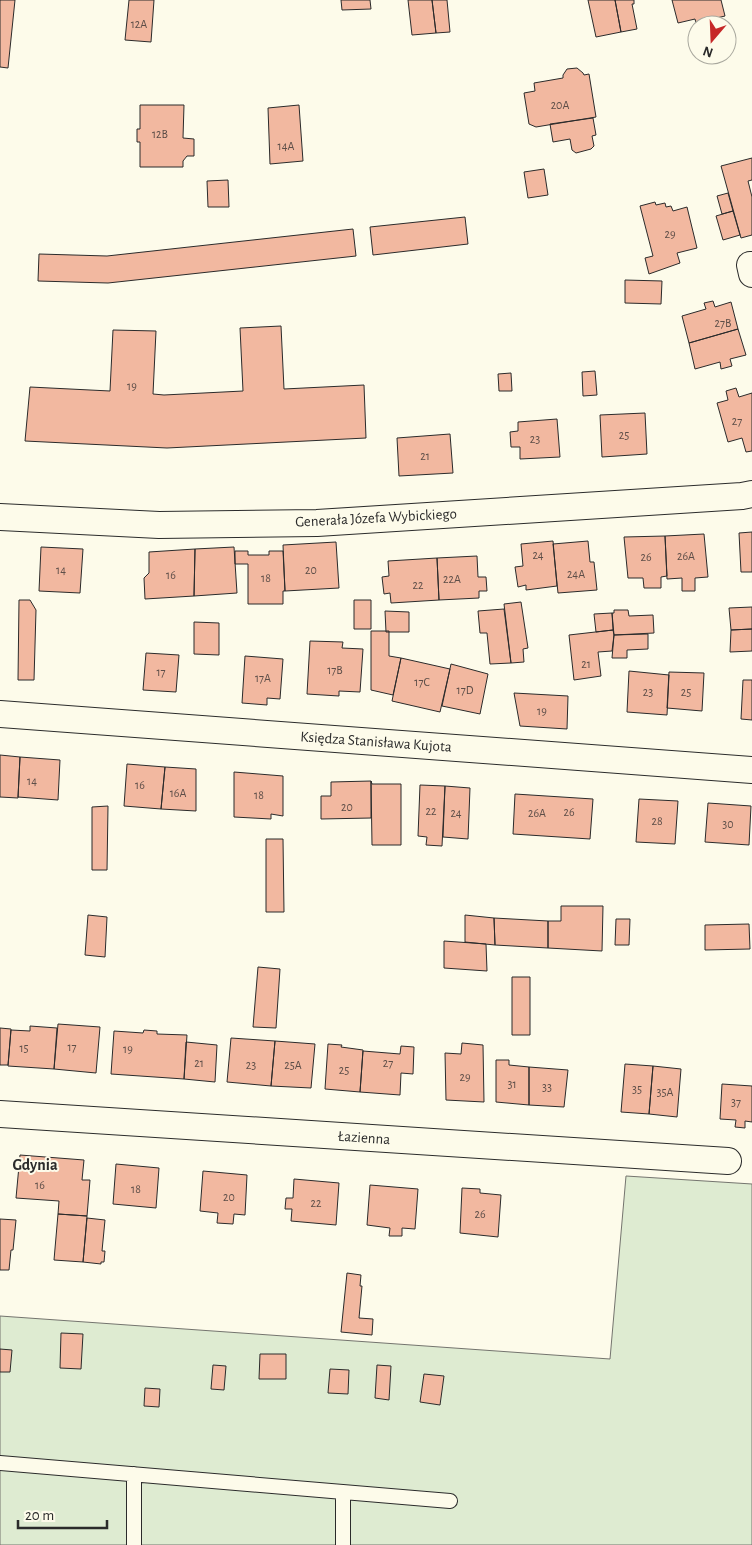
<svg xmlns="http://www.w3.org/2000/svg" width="752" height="1545" font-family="'Alegreya Sans',sans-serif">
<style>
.green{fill:#deebd1;stroke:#74746e}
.building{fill:#f2b8a0;stroke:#2b2b2b}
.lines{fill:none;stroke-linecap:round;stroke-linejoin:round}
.lane-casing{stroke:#2b2b2b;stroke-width:16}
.street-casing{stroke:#2b2b2b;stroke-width:28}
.lane{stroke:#fdfbea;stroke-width:14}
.street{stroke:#fdfbea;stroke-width:26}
.labels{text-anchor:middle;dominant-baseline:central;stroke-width:4;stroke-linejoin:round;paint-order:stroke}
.number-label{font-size:12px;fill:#5d4e48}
.street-label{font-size:15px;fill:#2b2b2b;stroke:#fdfbea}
.neighbourhood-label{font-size:16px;font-weight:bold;fill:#2b2b2b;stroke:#fdfbea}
</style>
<rect width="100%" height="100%" fill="#fdfbea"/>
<path class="green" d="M626,1176L752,1184V1545H0V1316L610,1359Z"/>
<path class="building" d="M0,0H15L8,68L0,67Z
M129,0H154L151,42L125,40Z
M341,0H370L371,9L342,10Z
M408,0H432L436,33L412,35Z
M432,0H447L450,32L436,33Z
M588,0H615L621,32L596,37Z
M615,0H634V4H632L637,29L621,32Z
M672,0H721L725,16L696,23L695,19L678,23Z
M577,68L583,73L584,75L589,74L596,117L536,127L529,124L524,93L535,91L534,83L563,78V75L567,69Z
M140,105H184L183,138L194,139V156H187L183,161V167H140V142H137V129H140Z
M299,105L303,161L270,164L268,108Z
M593,118L596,135L592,136L594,146L591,149L576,153L572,150L570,139L553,142L550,124Z
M752,158V180L748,181L752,197V235L741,238L721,166Z
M544,169L548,195L528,198L524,172Z
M228,180L229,207H208L207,181Z
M728,193L733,211L722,214L717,196Z
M655,202L656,205L665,203L666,207L671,206L673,211L687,207L697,248L677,253L680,263L649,274L645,258L653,256L640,206Z
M733,211L740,235L723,240L716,216Z
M465,217L468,244L373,255L370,227Z
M353,229L356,256L108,283L38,281L39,254L107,256Z
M625,280L662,281L661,304L625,303Z
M713,301L715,307L731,302L738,329L689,343L682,316L706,309L704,303Z
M281,326L284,389L364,385L366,438L167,448L25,441L30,387L110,391L113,330L156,331L153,394L164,395L243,391L240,328Z
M738,329L746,355L730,359L732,366L721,369L720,362L695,369L689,343Z
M595,371L597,395L583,396L582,372Z
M511,373L512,391H499L498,374Z
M736,388L739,397L752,393V451L746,452L742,438L728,442L717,403L728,400L726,391Z
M645,413L647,454L602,457L600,415Z
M557,419L560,457L520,459V447H511L510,432L518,431V422Z
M450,434L453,473L399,476L397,438Z
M752,532V572H741L739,533Z
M704,534L708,577L695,578V591H682V578L667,579L665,536Z
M665,536L667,576L661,577V588H644L643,578H628L624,537Z
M553,541L557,586L526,590V585L518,587L515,567L523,566L521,544Z
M588,541L590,562H594L597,590L558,593L553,544Z
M336,542L339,588L285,591L283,545Z
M41,547L83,549L80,593L39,591Z
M234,547L237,593L194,596L195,549Z
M195,549L194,596L145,599L144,578L149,573V552Z
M235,551H248V555H269V551H283L285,591H283V604H248V564H235Z
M477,556L478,577H486L487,591H479V598L439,600L437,558Z
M437,558L439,600L391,603L390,593L384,594L382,577L389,576L388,561Z
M19,600H30L36,610L34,680H18Z
M354,600H371V629H354Z
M521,602L528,648L523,649L524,662L511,663L504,604Z
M752,607V629L731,630L729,608Z
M504,609L511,663L490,664L487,633H480L478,611Z
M614,610H628L629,616L653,615L654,633L614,635L612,613H614Z
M385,611L409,612V632H386Z
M612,613L613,630L596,632L594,614Z
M194,622L219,623V655L194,654Z
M752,629V651L730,652L731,630Z
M613,630L614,635L612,651L598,652L601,676L574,680L569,635Z
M371,631H389V656L401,658L393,695L371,690Z
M648,634V649L627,650V658H612L614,635Z
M310,641L343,642L342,648L363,649L360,692L339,691V696L307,694Z
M146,653L179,655L176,692L143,690Z
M245,656L283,659L280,699L267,698V705L242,703Z
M401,658L450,669L440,712L392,701Z
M451,664L488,674L480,714L442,706Z
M629,671L669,675L667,715L627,712Z
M669,672L704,673L702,711L667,708Z
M743,680H752V720L741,719Z
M514,693L568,696L567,729L520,726Z
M0,755L20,757L18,798L0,797Z
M20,757L60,760L58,800L18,797Z
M127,764L165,767L161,809L124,806Z
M165,767L196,769V811L161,809Z
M234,772L283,776V816L271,814V819L234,817Z
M371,781L372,784H401V845H372Z
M371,781V818L321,819V796H331V782Z
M420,785L445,786L442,846L426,845L427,837L418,836Z
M445,786L470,788L468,839L443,837Z
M515,794L593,799L590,839L513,834Z
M639,799L678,801L675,844L636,842Z
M708,803L751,806L749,845L705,842Z
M108,806L107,870H92V807Z
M266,839H283L284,912H266Z
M561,906H603L602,951L548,948V921H561Z
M88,915L107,917L105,957L85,955Z
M465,915L494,918L495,945L465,942Z
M494,918L548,921V948L495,945Z
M616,919H630L629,945H615Z
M749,924L750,949L705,950V925Z
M444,941L486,944L487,971L444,968Z
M258,967L280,969L276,1028L253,1027Z
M512,977H530V1035H512Z
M58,1024L100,1027L96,1073L54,1069Z
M30,1026L57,1028L54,1069L8,1066L11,1030L30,1031Z
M0,1028L11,1029L8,1065H0Z
M144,1030L157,1031V1034L187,1035L184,1079L111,1074L114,1031L143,1033Z
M231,1038L275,1041L271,1086L227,1082Z
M275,1041L315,1044L311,1088L271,1086Z
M186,1042L217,1045L215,1082L184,1079Z
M462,1043L483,1045L484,1102L446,1100L445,1053L461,1054Z
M328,1044L342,1045L341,1047L363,1050L360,1092L325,1089Z
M401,1046L414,1047L413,1074L401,1073L400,1095L360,1092L363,1051L400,1054Z
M496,1060H509V1065L529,1067V1105L496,1102Z
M625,1064L653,1066L649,1114L621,1112Z
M653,1066L681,1069L677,1117L649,1114Z
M529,1067L568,1070L564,1107L529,1105Z
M722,1084L752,1086V1122L745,1121V1128L735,1127L736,1120L720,1119Z
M20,1155L84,1160L82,1180H90L87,1216L58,1214L59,1201L16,1198Z
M116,1164L159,1168L156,1208L113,1204Z
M203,1171L247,1175L245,1215L234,1214L233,1224L217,1223L218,1213L200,1211Z
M294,1179L339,1183L336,1225L291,1221L292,1209H285L286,1198H293Z
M370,1185L418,1189L415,1229L402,1228V1236H389L390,1228L367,1225Z
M462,1188L480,1189V1193L501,1195L498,1237L460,1233Z
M58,1214L87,1216L83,1262L54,1260Z
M87,1218L105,1220L102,1251H105L104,1262H101V1264L83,1262Z
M0,1219L16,1220L13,1250H11L9,1270H0Z
M347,1273L361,1275L360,1286H362L359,1318L373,1319L372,1335L341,1332Z
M61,1333L83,1334L81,1369L60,1368Z
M0,1349L12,1350L10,1372H0Z
M260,1354H286V1379H259Z
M213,1365L226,1366L224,1390L211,1389Z
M377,1365L391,1366L389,1400L375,1398Z
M330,1369L349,1370L348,1394L328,1393Z
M424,1374L444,1376L440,1405L420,1402Z
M145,1388L160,1389L159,1407L144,1406Z"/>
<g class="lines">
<defs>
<path id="lane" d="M0,1463L450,1501
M134,1545V1474
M343,1545V1492"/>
<path id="street" d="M750,265L752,274
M0,517L159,525L317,523L742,496L752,494
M0,714L752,770
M0,1114L728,1161"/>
</defs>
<use href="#lane" class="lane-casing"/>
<use href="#street" class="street-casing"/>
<use href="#lane" class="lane"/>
<use href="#street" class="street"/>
</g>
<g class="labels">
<g class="number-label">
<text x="139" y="24">12A</text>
<text x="560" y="105">20A</text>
<text x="160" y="134">12B</text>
<text x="286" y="146">14A</text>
<text x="670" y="234">29</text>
<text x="723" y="323">27B</text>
<text x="132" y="386">19</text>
<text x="737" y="421">27</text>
<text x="624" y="435">25</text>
<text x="535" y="439">23</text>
<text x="425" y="456">21</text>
<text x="538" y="555">24</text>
<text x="686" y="556">26A</text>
<text x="646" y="557">26</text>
<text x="61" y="570">14</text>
<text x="311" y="570">20</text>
<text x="576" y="574">24A</text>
<text x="171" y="575">16</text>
<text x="266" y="578">18</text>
<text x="452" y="579">22A</text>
<text x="418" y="585">22</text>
<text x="586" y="664">21</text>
<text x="335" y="670">17B</text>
<text x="161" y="672">17</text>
<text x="263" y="678">17A</text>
<text x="422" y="682">17C</text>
<text x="465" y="690">17D</text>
<text x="648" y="692">23</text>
<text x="686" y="692">25</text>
<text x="542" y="711">19</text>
<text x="32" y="781">14</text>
<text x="140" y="785">16</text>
<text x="178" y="793">16A</text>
<text x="259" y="795">18</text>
<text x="347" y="807">20</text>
<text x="431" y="811">22</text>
<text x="569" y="812">26</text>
<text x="456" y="813">24</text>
<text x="537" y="813">26A</text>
<text x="657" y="821">28</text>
<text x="728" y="824">30</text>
<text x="72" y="1047">17</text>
<text x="24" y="1048">15</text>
<text x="128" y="1049">19</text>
<text x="199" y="1063">21</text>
<text x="388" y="1063">27</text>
<text x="251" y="1065">23</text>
<text x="293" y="1065">25A</text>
<text x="344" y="1070">25</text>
<text x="465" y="1077">29</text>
<text x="512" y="1084">31</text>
<text x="547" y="1087">33</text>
<text x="637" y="1089">35</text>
<text x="665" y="1092">35A</text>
<text x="736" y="1102">37</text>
<text x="40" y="1185">16</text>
<text x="136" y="1189">18</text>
<text x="229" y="1197">20</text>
<text x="316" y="1203">22</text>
<text x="480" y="1214">26</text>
</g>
<g class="street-label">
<text transform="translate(376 518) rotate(-3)">Generała Józefa Wybickiego</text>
<text transform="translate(376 742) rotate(4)">Księdza Stanisława Kujota</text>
<text transform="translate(364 1138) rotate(4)">Łazienna</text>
</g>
<g class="neighbourhood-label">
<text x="35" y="1165">Gdynia</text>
</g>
</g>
<g transform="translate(712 40) rotate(199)"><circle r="24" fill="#fdfbea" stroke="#a9a89e"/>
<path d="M0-4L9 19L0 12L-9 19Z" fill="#c62828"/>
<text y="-8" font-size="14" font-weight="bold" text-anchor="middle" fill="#2b2b2b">N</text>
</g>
<path d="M18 1520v8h89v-8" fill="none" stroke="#2b2b2b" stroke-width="2.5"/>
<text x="25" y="1520" font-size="15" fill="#2b2b2b" stroke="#fdfbea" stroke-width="4" paint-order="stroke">20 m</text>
</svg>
